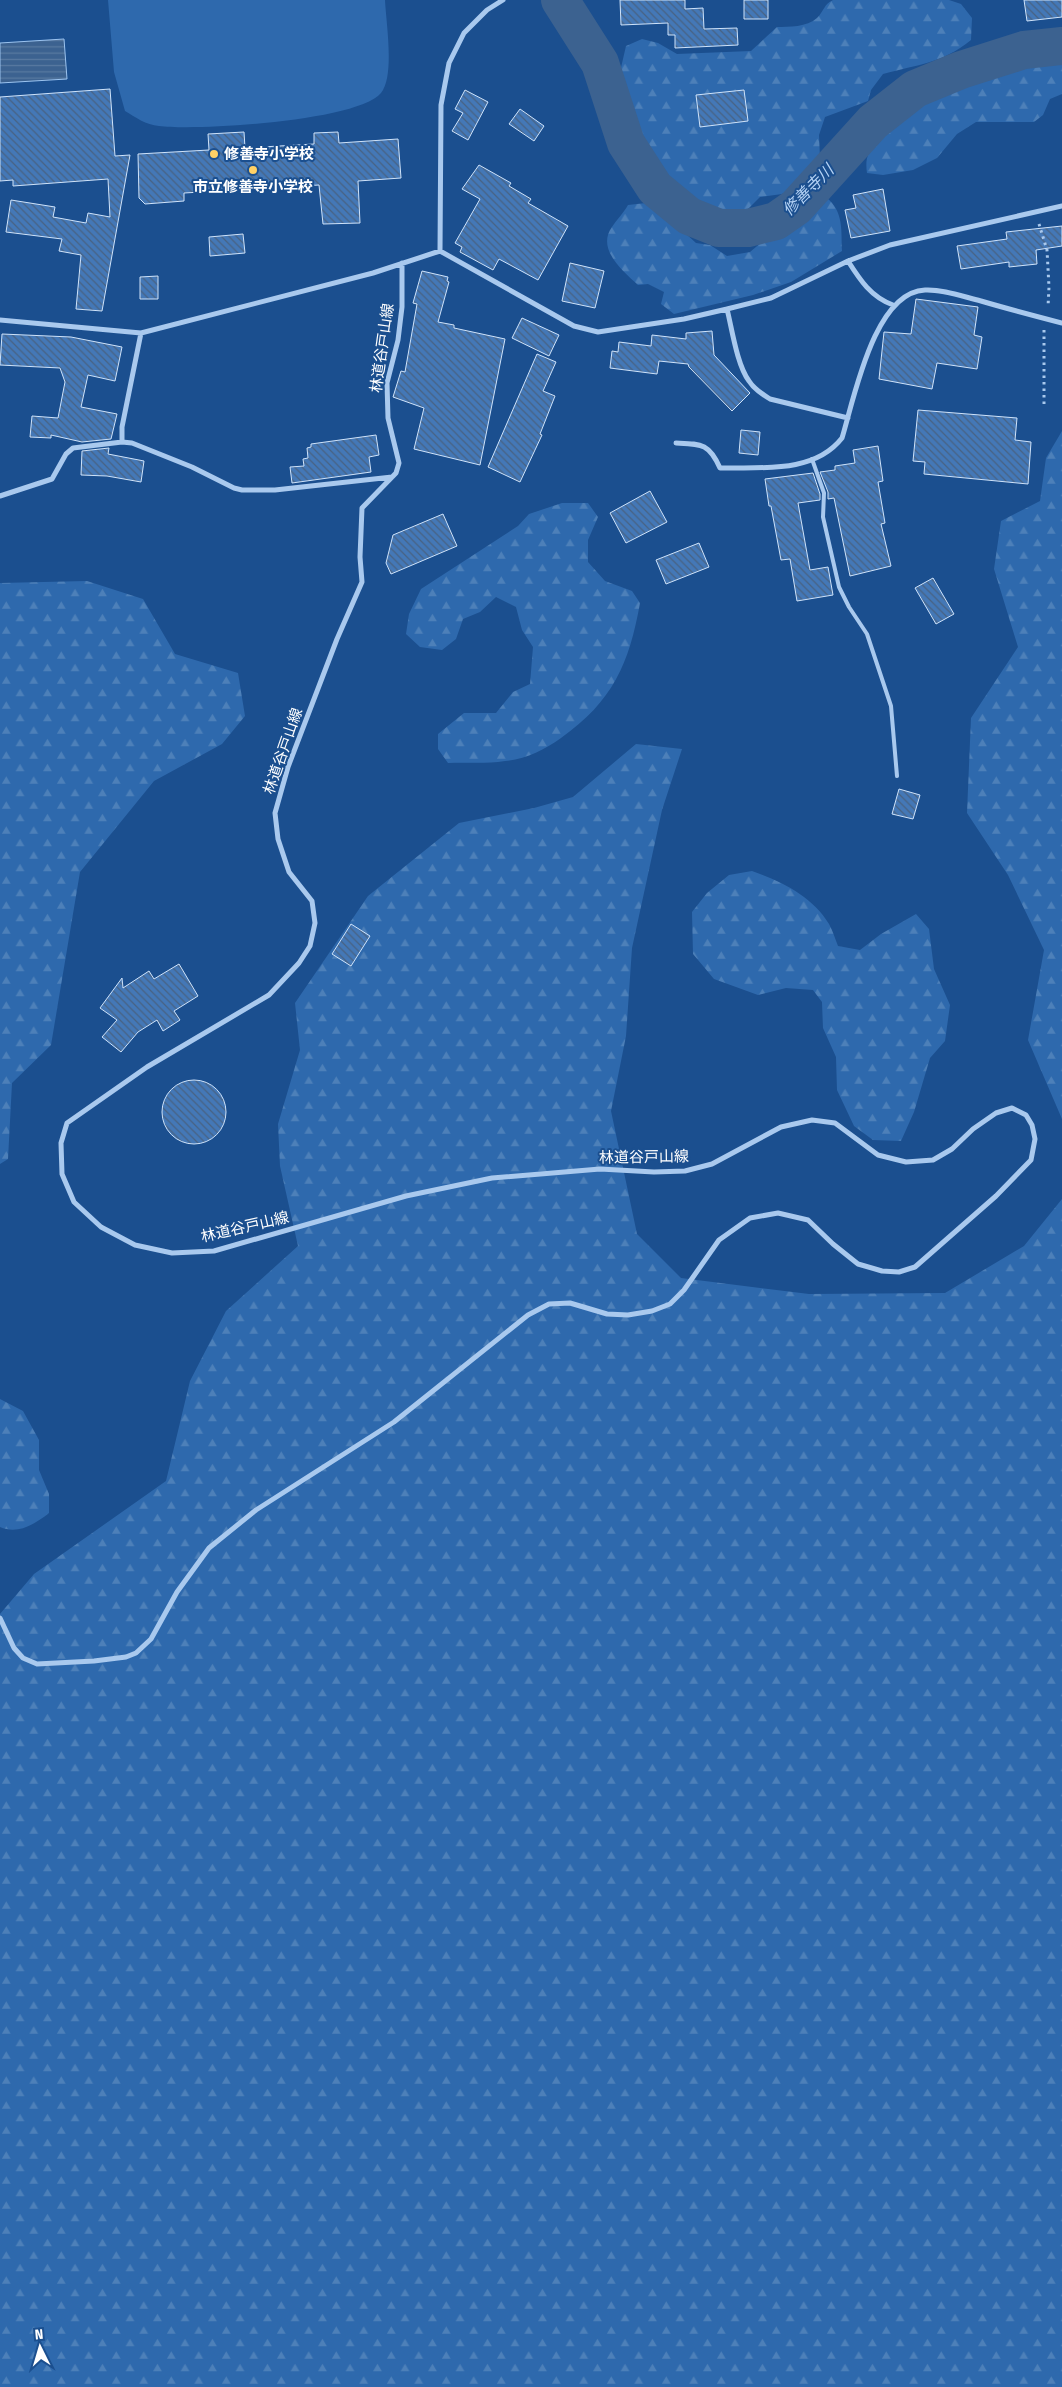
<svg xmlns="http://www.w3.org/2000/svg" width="1062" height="2387" font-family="'Fira Sans Condensed','Noto Sans JP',sans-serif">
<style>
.forest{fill:url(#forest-firs)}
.garden{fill:#2e69ad}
.water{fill:url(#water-rules);stroke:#9cc4f0}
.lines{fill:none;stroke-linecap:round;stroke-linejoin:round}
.river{stroke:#3c6290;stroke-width:38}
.building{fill:url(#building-back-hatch);stroke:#cfe3fa}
.path{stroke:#a9c9ee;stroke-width:3;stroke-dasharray:2.5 4;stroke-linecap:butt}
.lane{stroke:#a9c9ee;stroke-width:4}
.street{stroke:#a9c9ee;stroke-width:5}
.poi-dot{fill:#ffd166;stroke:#1b4f8f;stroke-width:2}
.labels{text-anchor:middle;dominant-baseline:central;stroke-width:4;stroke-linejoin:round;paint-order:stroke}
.poi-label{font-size:15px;font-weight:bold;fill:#fff;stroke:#1b4f8f;text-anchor:start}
.street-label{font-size:15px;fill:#fff;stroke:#1b4f8f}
.water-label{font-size:16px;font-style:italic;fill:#b5d3f5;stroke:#1b4f8f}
</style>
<defs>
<pattern id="forest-firs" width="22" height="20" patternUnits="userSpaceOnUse" patternTransform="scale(1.25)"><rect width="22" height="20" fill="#2e69ad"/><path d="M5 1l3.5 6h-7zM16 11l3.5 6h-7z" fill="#4d80b9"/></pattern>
<pattern id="water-rules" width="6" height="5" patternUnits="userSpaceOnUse" patternTransform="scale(1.25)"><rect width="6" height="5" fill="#3c6290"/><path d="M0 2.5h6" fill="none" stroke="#597aa1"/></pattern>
<pattern id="building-back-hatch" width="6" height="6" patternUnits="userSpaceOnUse" patternTransform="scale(1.25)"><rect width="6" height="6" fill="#4478b7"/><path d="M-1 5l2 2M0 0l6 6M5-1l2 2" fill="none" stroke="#486282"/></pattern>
</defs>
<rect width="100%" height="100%" fill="#1b4f8f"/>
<path class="forest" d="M833,0H949L961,4L972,18L971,40C941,64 919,64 883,74L871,90L868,101L825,117L819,135L820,159L815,171L805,183L782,194L760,197L742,215L705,209L691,203L652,167L630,117L620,72L626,46L642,39L658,43L677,54L751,51L777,27C789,27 807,27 817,18C824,11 824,4 833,0Z
M1027,63H1062V94L1050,99L1043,115L1034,122H976L957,134L937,158L913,170L883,175L867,173C863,147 879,143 894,127C899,122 901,116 906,111C912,106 924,105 931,102C955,89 984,67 1013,72Z
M827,198C844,212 841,231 842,251L791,282L753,295L674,314L661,304L664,292L648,284L638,285C623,271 596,249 612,227C617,219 623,214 628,205L646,203L678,219L685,233L696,243L710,245L727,256L750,252L769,236L799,224L812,209Z
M1062,431V1119L1028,1040L1044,950L1008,875L967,813L971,718L1018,647L994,569L1001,521L1040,501L1046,458Z
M562,503H588L598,517L588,540V562L605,581L632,591L640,603C629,664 613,701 561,738C544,750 526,759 505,761C486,764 467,762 448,763L438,749V734L464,713H496L513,692L530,684L533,647L522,630L516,607L496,597L480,612L463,619L456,639L442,650L420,647L406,634L409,614L421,589L518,526L529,514Z
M87,581L143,599L175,654L238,673L245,716L222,744L154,781L80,872L51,1045L12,1083L8,1159L0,1164V583Z
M636,744L682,749L662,810L632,948L626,1036L611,1111L637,1234L681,1278L809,1294L945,1293L1024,1246L1062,1199V2387H0V1614L34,1574L166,1481L190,1381L226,1311L298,1246L280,1166L278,1124L300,1050L295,1003L368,896L459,823L534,808L573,797Z
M752,871C782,882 812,896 829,924C833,931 835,939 838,946L860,950L881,934L916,914L929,929L934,969L950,1005L945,1041L930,1058L914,1112L901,1141L873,1140L854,1126L837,1090L836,1057L823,1028L822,1002L813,990L786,988L758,995L714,979L693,954L692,912L707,893L729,875Z
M0,1399L23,1411L39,1440V1470L49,1494V1513C35,1524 18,1535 0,1527Z"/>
<path class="garden" d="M108,0H385C386,22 395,76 381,93C358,121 197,131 159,126C146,125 135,117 125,111L114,72Z"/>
<path class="water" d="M64,39L67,79L0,83V43Z"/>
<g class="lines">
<path class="river" d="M560,0L600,63L626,143L655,188L689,216L719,228H748L776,221L796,207L873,122L915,89L961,70L1024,50L1062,46"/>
</g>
<path class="building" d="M620,0H685V9L703,8L704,29L737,28L738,45L675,48V35H668V23L621,25Z
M744,0H768V19H744Z
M1024,0H1062V17L1027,21Z
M110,89L115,156L130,155L102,311L76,309L81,255L59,251L62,239L6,232L11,200L55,207L53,217L86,223L88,213L110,217L108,179L13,186V180L0,181V97Z
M465,90L488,102L468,140L452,131L463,113L455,109Z
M744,90L748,121L700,127L696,95Z
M520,109L544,126L534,141L509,124Z
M244,132L245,148L314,144V133L338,132L339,143L398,139L401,178L358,181L360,223L323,224L319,185L184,193V201L145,204L139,198L138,154L209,150L208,134Z
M479,165L511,183L509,186L531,199L528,203L568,226L538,280L499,259L493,270L460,252L462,247L455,243L480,199L462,189Z
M883,189L890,231L851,238L845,210L856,208L853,195Z
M1062,226V246L1036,250L1037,264L1009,267V262L961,269L957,246L1007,239L1006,232Z
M243,234L245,253L210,256L209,237Z
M570,263L604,271L595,308L562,301Z
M422,271L448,277L447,281L449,282L438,322L454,325V328L505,339L480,465L414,449L424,408L393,397L401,371L405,372L417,304L413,303Z
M158,276V299H140V277Z
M916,299L978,307L974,335L982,337L977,369L937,363L932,389L879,379L884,332L911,334Z
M522,318L559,335L549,356L512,338Z
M712,331L714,355L750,393L732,411L689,367L688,364L659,361L657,374L610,368L612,351L618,352L619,342L651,346L652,335L686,339V333Z
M2,334L71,337L122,347L115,381L88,375L81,407L117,414L111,439L82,442L51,435V438L30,437L32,416L58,418L65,382L60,368L0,365Z
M537,354L556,362L543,391L555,396L540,434L542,435L520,482L488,467Z
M918,410L1017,418L1015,440L1031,442L1028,484L924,474L925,462L913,461Z
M741,430L760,432L758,455L739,453Z
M376,435L379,455L369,457L371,472L292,483L290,467L304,466L303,459L308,458L307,448L311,447V444Z
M878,446L883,481L878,482L885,523L881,524L891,566L850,576L834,498L828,499V492L820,472L835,470V466L855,463L853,450Z
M109,448L108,454L144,461L141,482L107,476L81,475L82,451Z
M813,473L820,494V500L798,503L810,570L828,567L833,595L797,601L790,559L781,560L771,506H769L765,479Z
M650,491L667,522L626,543L610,513Z
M443,514L457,546L391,574L386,563L393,535Z
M699,543L709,567L666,584L656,560Z
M933,578L954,614L936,624L915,588Z
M899,789L920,795L913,819L892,814Z
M351,924L370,936L351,966L332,954Z
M179,964L198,996L174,1011L180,1020L163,1031L157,1020L138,1032L121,1052L102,1037L117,1020L100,1008L122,978L123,988L149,971L154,979Z
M162 1112a32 32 0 1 1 64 0a32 32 0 1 1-64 0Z"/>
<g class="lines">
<path class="path" d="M1039,224L1047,250L1049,287L1048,307
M1044,330V407"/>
<path class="lane" d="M812,459L824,493L823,517L839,587L849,607L867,634L891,706L897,776"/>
<path class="street" d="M440,251L441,105L449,63L464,33L487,10L503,0
M848,261C860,280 871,297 893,305
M727,309C732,329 737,365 749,381C754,389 762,394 770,399L848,418
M0,320L141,333L373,273L440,251L574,326L598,332L684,319L727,309L771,298L848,261L890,245L1062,206
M141,333L122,427V442L132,443L192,467L234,488L242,490H275L392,477
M676,443C701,444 709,443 720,468C760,467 814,474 842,438C854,399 874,292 925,290C943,289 964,297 981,301C1008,309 1035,316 1062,323
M0,496L52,479L66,454L73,448L122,442
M0,1618L14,1648L23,1658L37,1664L94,1661L126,1657L136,1653L151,1639L177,1592L209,1548L256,1510L394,1422L528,1315L549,1304L570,1303L607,1314L628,1315L652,1311L670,1304L684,1290L719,1240L750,1218L778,1213L808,1220L833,1244L858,1264L882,1271L899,1272L915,1267L996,1196L1031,1160L1035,1139L1032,1125L1026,1115L1012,1108L996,1113L973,1129L952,1149L933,1160L906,1162L878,1155L835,1123L812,1120L781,1127L712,1164L685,1171L654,1172L600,1169L492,1178L406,1196L214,1251L172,1253L135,1245L101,1227L74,1202L62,1174L61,1143L67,1123L147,1067L269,995L299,963L310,946L315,923L312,901L289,872L278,839L275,813L288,767L337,639L362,582L360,557L362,508L396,473L399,463L388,418L387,383L398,340L402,307V263"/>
</g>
<g class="poi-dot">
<circle cx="214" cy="154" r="5"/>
<circle cx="253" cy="170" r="5"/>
</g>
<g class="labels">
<g class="poi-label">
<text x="224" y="154">修善寺小学校</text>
<text x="253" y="187" text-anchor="middle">市立修善寺小学校</text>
</g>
<g class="street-label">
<text transform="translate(382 348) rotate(-82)">林道谷戸山線</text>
<text transform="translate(283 751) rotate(-71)">林道谷戸山線</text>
<text transform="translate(644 1157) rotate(-1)">林道谷戸山線</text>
<text transform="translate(245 1227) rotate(-13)">林道谷戸山線</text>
</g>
<g class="water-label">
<text transform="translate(808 190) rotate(-45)">修善寺川</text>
</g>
</g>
<g transform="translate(40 2347) rotate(355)" stroke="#1b4f8f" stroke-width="4" paint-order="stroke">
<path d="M0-4L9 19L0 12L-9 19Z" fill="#ffffff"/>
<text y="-8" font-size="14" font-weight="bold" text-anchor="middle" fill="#ffffff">N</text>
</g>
</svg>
